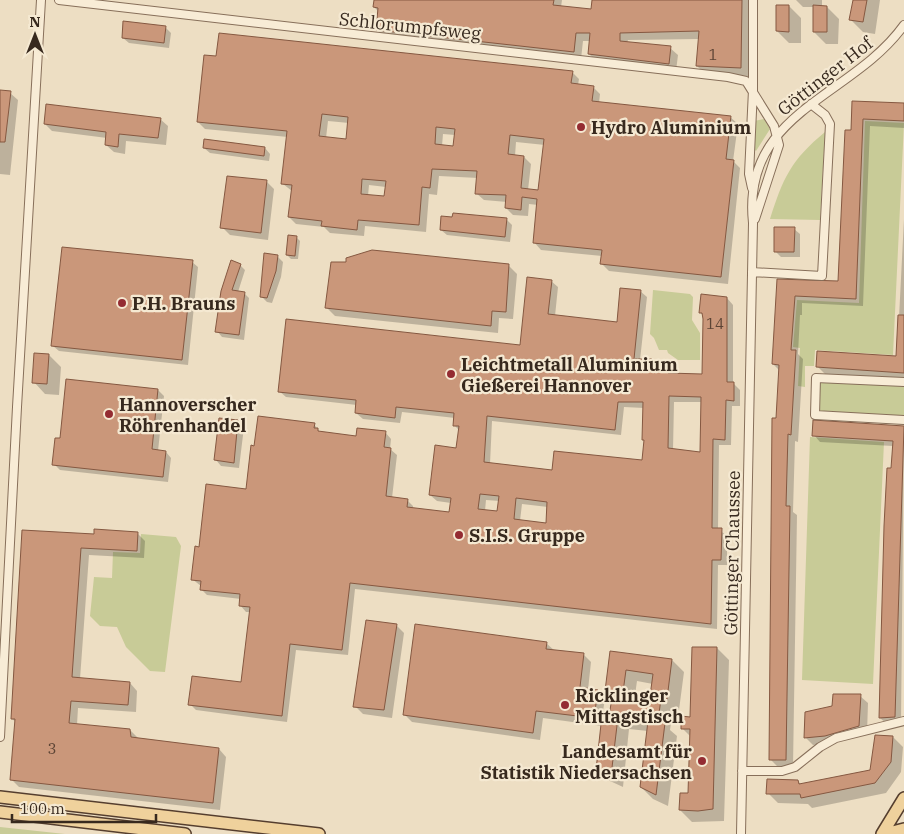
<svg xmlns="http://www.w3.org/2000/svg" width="904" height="834" font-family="'IBM Plex Serif',serif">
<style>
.green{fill:#c8cb97}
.shadow{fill:#0003;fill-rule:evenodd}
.building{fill:#ca977a;stroke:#855841;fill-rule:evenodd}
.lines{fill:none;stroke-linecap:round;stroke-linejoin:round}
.minor-casing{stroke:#876f5a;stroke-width:10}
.primary-casing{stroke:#553e2e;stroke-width:14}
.minor{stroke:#f8ecd6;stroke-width:8}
.primary{stroke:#efd19c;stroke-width:11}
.poi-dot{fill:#942c32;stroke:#f5e9d2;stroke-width:2}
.labels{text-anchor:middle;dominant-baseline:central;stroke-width:4.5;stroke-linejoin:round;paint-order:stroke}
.number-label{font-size:15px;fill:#5c4435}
.street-label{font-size:18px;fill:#37291e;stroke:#f5e9d2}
.poi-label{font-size:18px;font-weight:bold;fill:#37291e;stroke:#f5e9d2;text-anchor:start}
</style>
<rect width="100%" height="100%" fill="#eddec3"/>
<path class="green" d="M764,119L770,129L756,151L753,148L754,121Z
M865,121L904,123L893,355L815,350L814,366H805V387L798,386L800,348L793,347L797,300L859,303Z
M825,132L820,220L770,219C783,178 791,160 825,132Z
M653,290L690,294L693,297L692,320L700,333V360H678L668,353L667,350H659L654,338L650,334Z
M820,382L904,386V417L818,412Z
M810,437L884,442L873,684L802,680Z
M141,534L176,537L181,546L165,672L150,671L126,647L117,627L100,626L90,616L94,577L112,578L113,552L140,553Z
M0,827L65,834H0Z"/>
<path class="shadow" d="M375,0H562L561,7L592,10L593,0H749L748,76L705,74L697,66L699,39L628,40L627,43L670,48L678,55L676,71L597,62L589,54L591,41H583L581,59L385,38L377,30L379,12L374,7Z
M796,0H822V7H827L839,19L838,44H826L814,32V7H803Z
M854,0H880L875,34L863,32L851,20Z
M789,6L801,18V43H789L777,31Z
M165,27L171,33L169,48L129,43L123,38Z
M572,72L579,79L578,85L593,87L600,94L599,103L730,117L738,124L733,161L740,168L728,284L609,271L602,264V256L541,250L534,242L538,205L529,204L528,216L513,215L506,208L507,202L484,200L476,193L478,178L439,176L437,195L429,194L426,232L365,226L364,236L330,233L324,227L296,224L289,217L292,191L283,184L288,137L205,129L198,122ZM328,121L349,123L347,140L326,138ZM443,134L455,135L454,147L442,146ZM516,142L545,145L540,191L528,190L531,164L524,157L515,156ZM369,185L386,187L385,197L368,196Z
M0,91L10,93L18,100L10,175L0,174Z
M853,102L904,104V128L870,126L863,306L802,303V315H800L798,354L803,359L798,442L795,441L793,512L797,515L793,767H778L771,760L777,419L780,371L773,364L778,280L839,283Z
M160,119L168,126L166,145L126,141L125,154L114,152L106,145L107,138L52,131L45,124Z
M204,148H265L270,154L269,161L210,153Z
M267,182L274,189L268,240L230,235L222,227Z
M904,219V379L825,374L818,367L897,357Z
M507,220L512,225L510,242L447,235L441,230Z
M794,229L800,234V257H781L775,251Z
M296,237L300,241L298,259H291L287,255Z
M277,256L283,262L281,277L272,303L267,302L261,296Z
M192,262L198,267L188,365L59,351L53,346Z
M240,265L245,270L238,292L244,293L249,298L244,340L222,337L217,331Z
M509,266L517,274L513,319L499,318L498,333L335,316L327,308Z
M551,281L558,287L555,316L618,323L640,291L647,297L640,360H651L657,366V370L668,371L671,374L703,375L704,317L700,312L727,298L733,305V383L740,390V406H732L731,445H719L718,529L727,536V565H718L717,629L355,589L348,655L296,650L287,722L196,710L190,704L243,683L251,612H246L240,605L241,599L207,595L201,589V586L192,579L200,548L247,490L255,447L314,424L320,433L357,437L385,432L391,439L390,449L397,455L392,498L407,500L413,506V509L450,513L451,503L437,501L430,495L457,449L460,431L454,425L455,418L402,412L400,423L363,419L356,413L357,405L286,397L279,391L521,347ZM674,402H703L702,453L673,450ZM624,407L644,408L643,440L645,442L643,462L553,471L490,464L492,421L621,435ZM486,500L500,501L498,512L485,511ZM522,504L548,507L547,525L520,521Z
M49,355L61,367L59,395L45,394L34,382Z
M67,380L158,390L164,396L158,451L166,452L171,458L168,482L60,470L54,464L61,440Z
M238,421L244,427L239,468L221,466L216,460Z
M815,422L904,427L901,724H887L880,718L893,446L820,442L814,435Z
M24,531L95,535L137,533L145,541L144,558L89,555L80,679L130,683L137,691L136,712L78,708L77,725L130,730L138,738L219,749L226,757L220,810L19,787L11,779L16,722L12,719Z
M396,625L404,633L392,718L363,714L355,706Z
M546,643L555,651L583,654L591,662L588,690L597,691L605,699L602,717L610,718L613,697L606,690L611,653L672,660L684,672L679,710L673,709L670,730L677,736L668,806L653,799L641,787L648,731L629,729L623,787L610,781L598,769L602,726L543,718L540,740L412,722L404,714ZM637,681L653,684L651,697L635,695Z
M717,648L729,660L724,821L692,822L680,810L689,794L691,737L682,728L691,718Z
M860,696L868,703L867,734L833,743L813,745L805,737L833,708Z
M893,737L903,747L901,772L886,793L812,808L808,804L778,803L768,793L798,781L801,785L871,771Z"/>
<path class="building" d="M374,0H554L553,5L591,9L592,0H742L741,68L696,66L699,31L620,33V41L671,46L669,64L588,54L590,33H576L574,52L376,30L378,8L373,7Z
M853,0H867L863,22L849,20Z
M776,5H789V32L776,31Z
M813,5L827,6V32H813Z
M123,21L166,26L164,43L122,38Z
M219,33L573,71L571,83L594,86L592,101L731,116L726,159L734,160L721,277L600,264L602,250L533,243L537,199L522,197L521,210L505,208L506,195L475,194L477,171L432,169L430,188L422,187L419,225L358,220L357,230L321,226L322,221L288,217L292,185L281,184L287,131L197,122L204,55L216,56ZM322,114L348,117L346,139L319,136ZM436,127L455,129L453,146L435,144ZM510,135L544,139L538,190L521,188L524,156L508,154ZM362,179L386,181L384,196L361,194Z
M0,90L11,91L5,142H0Z
M852,101L904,103V121L863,119L856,299L795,296L791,350H796L791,435L788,434L786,506H790L786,760H769L772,418H776L779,365L772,364L777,279L838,281L845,130H851Z
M46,104L161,118L158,138L119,134L118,147L105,145L106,132L44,124Z
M204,139L265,147L264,156L203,148Z
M227,176L267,180L261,233L220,228Z
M453,213L507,218L505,237L440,230L441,216L452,217Z
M774,227H795L794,252H774Z
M288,235L297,236L295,256L286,255Z
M62,247L193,260L182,360L51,346Z
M372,250L509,264L506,312L492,311L491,326L325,308L331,262H346V258Z
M264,253L278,255L276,271L267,298L260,297Z
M231,260L241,264L232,290L245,292L239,335L215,332L221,291Z
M527,277L552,280L548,314L617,322L620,288L641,290L634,359H652V369H668V373L702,374L703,319L702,313H699L701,294L727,297V382H734V401L726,400L725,440L713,439L712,528H722L721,560H712L711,624L350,583L342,650L290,644L282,716L188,705L192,676L241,682L250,607L239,606L240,594L200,590L201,581L191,580L195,546L199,547L206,484L246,489L251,445L254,446L258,416L315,423L314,428H318V431L356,436L357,428L386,431L384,447L391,448L386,496L408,499L407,507L449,512L451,498L429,495L435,445L456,448L459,426H453L454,413L396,407L395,418L355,413L356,400L278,392L286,319L520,345ZM669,396L701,397L700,452L668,448ZM618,402H643L642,440H644L642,460L554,451L552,470L484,462L487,416L615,430ZM480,494L499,496L497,511L478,509ZM516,498L547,502L546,523L514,519Z
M898,315H904V373L816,367L817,351L896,356Z
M34,353L49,354L47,384L32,383Z
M66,379L158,389L152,449L166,451L163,477L52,465L55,438H60Z
M219,418L238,420L234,463L214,460Z
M813,420L904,426L895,717L879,718L884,526L887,468H891L893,441L812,436Z
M94,529L138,532L137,551L81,548L72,677L130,682L128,705L71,701L69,723L130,729L131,737L219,748L213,803L10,780L15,719H11L22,530L94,534Z
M366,620L397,624L384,710L353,707Z
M415,624L547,642L546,649L584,653L580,687L598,690L594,718L536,711L533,733L403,715Z
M692,647H717L713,809L698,811L679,810L680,793H688L690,729H681V716L690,717Z
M610,651L672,659L667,699L661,698L658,722L665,723L656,795L640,787L648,721L618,717L611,776L596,770L602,715L609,716L613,692L605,691ZM626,670L653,674L650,696L623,692Z
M833,694H861L859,726L825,736L804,738L805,712L832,706Z
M875,735L893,736L891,762L875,783L801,798L800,794H766L767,779L798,780L799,784L870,770Z"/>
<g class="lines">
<defs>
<path id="minor" d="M59,0L728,77L746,81L774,126L779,145L755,219
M752,188L749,174L753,90V0
M752,272L822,276L830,124L825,115L811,104
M904,382L816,378L815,415L904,420
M0,737L17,407L41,0
M742,771H782L795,767L820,747L836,738L904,721
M741,834L753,223C741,111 852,98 904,25"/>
<path id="primary" d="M0,797L319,834
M0,812L185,834
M882,834L904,798
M885,834L904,829"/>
</defs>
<use href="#minor" class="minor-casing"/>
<use href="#primary" class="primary-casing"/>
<use href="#minor" class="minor"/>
<use href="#primary" class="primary"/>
</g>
<g class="poi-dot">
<circle cx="581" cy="127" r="5"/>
<circle cx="122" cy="303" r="5"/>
<circle cx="451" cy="374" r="5"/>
<circle cx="109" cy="414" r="5"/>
<circle cx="459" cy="535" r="5"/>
<circle cx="565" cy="705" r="5"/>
<circle cx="702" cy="761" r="5"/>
</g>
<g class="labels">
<g class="number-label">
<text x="713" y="54">1</text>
<text x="715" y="323">14</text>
<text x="52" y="748">3</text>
</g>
<g class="street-label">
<text transform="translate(410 26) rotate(6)">Schlorumpfsweg</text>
<text transform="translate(825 76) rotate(-38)">Göttinger Hof</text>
<text transform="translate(732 553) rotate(-89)">Göttinger Chaussee</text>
</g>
<g class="poi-label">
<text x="591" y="127">Hydro Aluminium</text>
<text x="132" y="303">P.H. Brauns</text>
<text x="461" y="364">Leichtmetall Aluminium<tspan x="461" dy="21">Gießerei Hannover</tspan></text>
<text x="119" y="404">Hannoverscher<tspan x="119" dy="21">Röhrenhandel</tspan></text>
<text x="469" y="535">S.I.S. Gruppe</text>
<text x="575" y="695">Ricklinger<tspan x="575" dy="21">Mittagstisch</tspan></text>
<text x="692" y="751" text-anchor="end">Landesamt für<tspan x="692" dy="21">Statistik Niedersachsen</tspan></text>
</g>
</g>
<g transform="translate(35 35)" stroke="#f5e9d2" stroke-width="4" paint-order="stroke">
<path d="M0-4L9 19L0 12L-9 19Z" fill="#37291e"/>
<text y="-8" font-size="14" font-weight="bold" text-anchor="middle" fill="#37291e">N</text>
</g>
<path d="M12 814v8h144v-8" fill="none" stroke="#37291e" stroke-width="2.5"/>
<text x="20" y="814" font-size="15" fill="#37291e" stroke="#f5e9d2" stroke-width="4" paint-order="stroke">100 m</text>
</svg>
